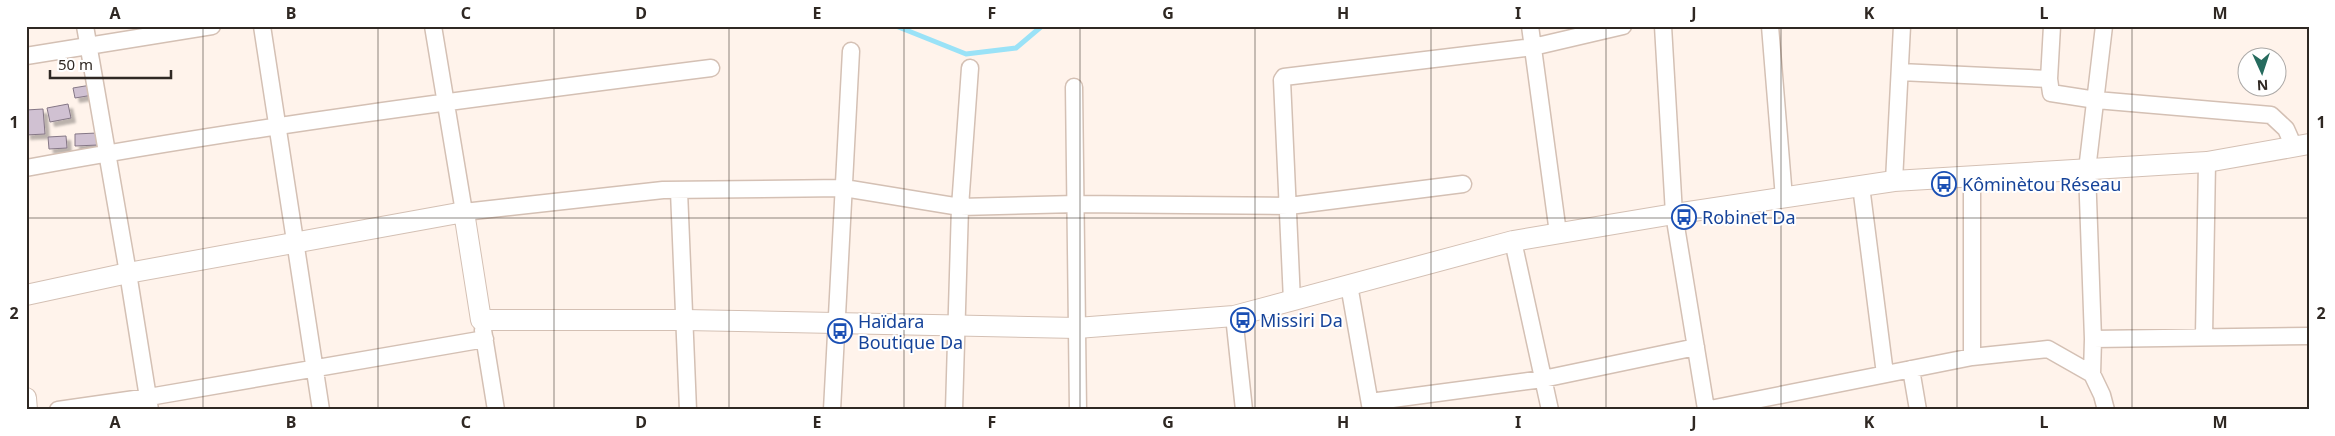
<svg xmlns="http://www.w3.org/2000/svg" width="2335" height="436" font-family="'Noto Sans',sans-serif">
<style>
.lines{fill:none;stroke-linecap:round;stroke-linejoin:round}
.stream{stroke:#9ae2f7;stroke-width:5}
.building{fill:#d0c1d2;stroke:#847685;filter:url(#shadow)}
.minor-casing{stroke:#d4c0b4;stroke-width:19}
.tertiary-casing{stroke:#d4c0b4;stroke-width:22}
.minor{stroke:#fff;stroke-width:16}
.tertiary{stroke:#fff;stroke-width:20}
.grid{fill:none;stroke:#2f2823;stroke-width:1;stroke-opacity:0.55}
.labels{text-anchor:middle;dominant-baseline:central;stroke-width:4;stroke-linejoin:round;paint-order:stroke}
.transit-label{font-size:18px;fill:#164399;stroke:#fff;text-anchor:start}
.neatline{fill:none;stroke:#2f2823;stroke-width:2}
.grid-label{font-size:16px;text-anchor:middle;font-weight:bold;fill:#2f2823}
</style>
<defs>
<filter id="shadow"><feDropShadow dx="4.5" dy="4.5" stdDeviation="1" flood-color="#0004"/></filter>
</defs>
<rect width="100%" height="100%" fill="#fff3eb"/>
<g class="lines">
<path class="stream" d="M896,26L966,54L1016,48L1042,26"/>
</g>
<path class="building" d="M91,85L93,95L75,98L73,88Z
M68,104L71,118L50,122L47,108Z
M43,109L45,134L26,135V110Z
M97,133L98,145L75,146V134Z
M66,136L67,148L49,149L48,137Z"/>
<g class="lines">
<defs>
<path id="minor" d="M85,26L128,273L150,410
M262,26L321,410
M433,26L464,212L663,190L844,188L960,207L1076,204L1289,206L1463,184
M1530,26L1558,233
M1663,26L1674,214L1706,409
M1770,26L1784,198
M2052,26L2049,79L2051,93L2096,100L2271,115L2286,129L2294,147
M26,56L212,26
M1900,72L2049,79
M1074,87L1078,410
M26,168C253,126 482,97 711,68
M1894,181L1902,26
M1861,186L1885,374
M679,191L688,410
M1513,241L1550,410
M1349,285L1371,410
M1292,301L1282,80L1284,77L1533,47L1623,26
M1234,316L1244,410
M483,330L496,410
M2204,336L2207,162
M2093,339L2309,336
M1972,357V176
M1911,369L1918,410
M2092,374L2093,339L2087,170L2104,26
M1370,402L1543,379L1696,347
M58,410L149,397L485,339
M832,410L851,51
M954,410L960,207L970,68
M1705,410L1972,357L2048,349L2092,374L2102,395L2106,410"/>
<path id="tertiary" d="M26,295L128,273L464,212L481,320H685L1077,328L1234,316L1513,241L1674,214L1894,181L2207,162L2309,144
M26,398L27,410"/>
</defs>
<use href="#minor" class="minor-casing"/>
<use href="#tertiary" class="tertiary-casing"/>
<use href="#minor" class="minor"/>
<use href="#tertiary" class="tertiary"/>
</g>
<path class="grid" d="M203,26V410M378,26V410M554,26V410M729,26V410M904,26V410M1080,26V410M1255,26V410M1431,26V410M1606,26V410M1781,26V410M1957,26V410M2132,26V410M26,218H2309"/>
<defs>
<symbol id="bus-ring" viewBox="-11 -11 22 22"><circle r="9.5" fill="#fff" stroke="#1a4fb4" stroke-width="1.5"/><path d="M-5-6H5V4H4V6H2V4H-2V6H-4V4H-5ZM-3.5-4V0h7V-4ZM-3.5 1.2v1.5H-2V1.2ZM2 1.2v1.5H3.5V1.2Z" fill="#1a4fb4"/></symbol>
</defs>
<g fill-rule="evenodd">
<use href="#bus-ring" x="1930" y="170" width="28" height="28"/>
<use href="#bus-ring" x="1670" y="203" width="28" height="28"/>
<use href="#bus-ring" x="1229" y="306" width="28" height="28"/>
<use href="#bus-ring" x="826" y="317" width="28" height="28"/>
</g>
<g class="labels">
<g class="transit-label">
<text x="1962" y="184">Kôminètou Réseau</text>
<text x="1702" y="217">Robinet Da</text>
<text x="1260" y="320">Missiri Da</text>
<text x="858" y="321">Haïdara<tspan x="858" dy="21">Boutique Da</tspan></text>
</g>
</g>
<rect width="2335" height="436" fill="none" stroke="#ffffff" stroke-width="55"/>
<g transform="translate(2262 72) rotate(177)"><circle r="24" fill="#ffffff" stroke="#aca9a7"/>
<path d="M0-4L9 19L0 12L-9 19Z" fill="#266b5e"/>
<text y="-8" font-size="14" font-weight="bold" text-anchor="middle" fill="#2f2823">N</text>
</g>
<path d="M50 70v8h121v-8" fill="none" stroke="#2f2823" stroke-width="2.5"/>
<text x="58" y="70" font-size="15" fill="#2f2823" stroke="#ffffff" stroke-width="4" paint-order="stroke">50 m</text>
<rect x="28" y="28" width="2280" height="380" class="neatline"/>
<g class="grid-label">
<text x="115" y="19">A</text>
<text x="291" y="19">B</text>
<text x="466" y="19">C</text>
<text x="641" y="19">D</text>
<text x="817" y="19">E</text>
<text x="992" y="19">F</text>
<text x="1168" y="19">G</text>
<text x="1343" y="19">H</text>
<text x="1518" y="19">I</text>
<text x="1694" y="19">J</text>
<text x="1869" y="19">K</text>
<text x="2044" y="19">L</text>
<text x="2220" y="19">M</text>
<text x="14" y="128">1</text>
<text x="2321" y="128">1</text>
<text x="14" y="319">2</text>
<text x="2321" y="319">2</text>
<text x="115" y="428">A</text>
<text x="291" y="428">B</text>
<text x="466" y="428">C</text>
<text x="641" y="428">D</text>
<text x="817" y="428">E</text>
<text x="992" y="428">F</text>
<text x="1168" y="428">G</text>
<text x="1343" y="428">H</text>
<text x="1518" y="428">I</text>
<text x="1694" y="428">J</text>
<text x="1869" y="428">K</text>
<text x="2044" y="428">L</text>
<text x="2220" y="428">M</text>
</g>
</svg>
